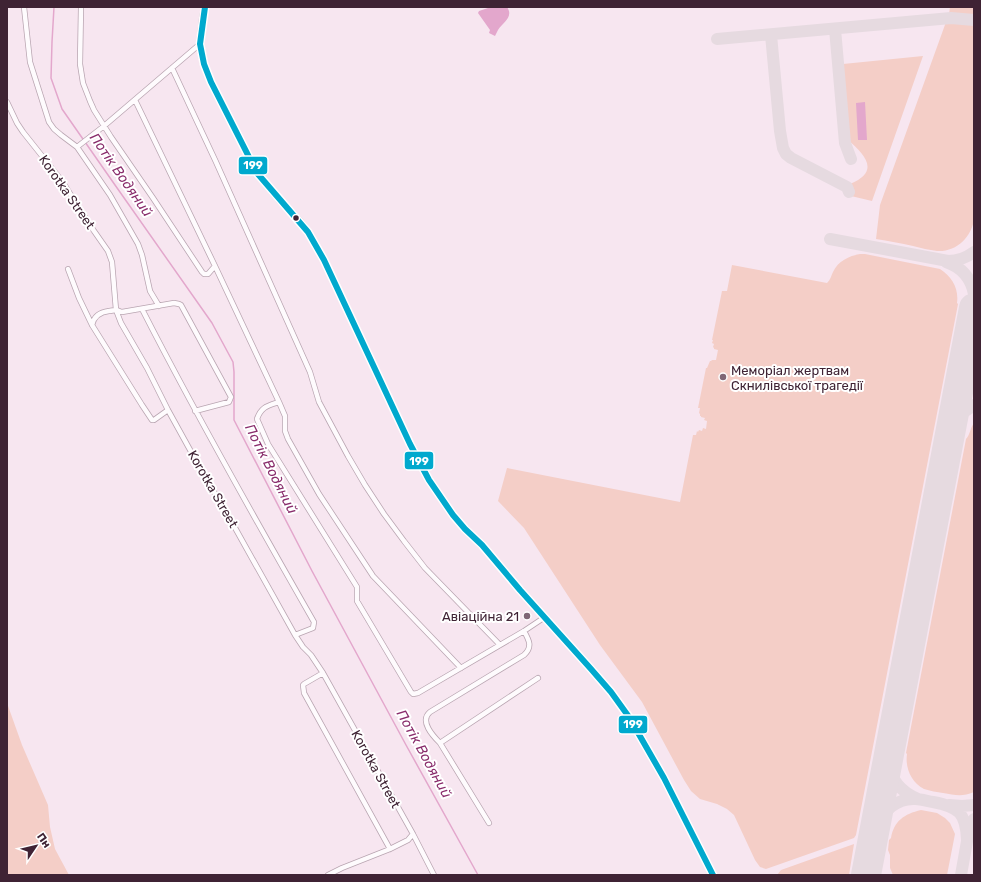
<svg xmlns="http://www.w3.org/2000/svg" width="981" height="882" font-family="Rubik,sans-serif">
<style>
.green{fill:#f4cec7}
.water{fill:#e3a7cc}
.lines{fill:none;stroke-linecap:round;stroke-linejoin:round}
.stream{stroke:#e3a7cc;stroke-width:1.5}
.taxiway{stroke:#e6dae0;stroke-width:12}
.runway{stroke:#e6dae0;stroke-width:30}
.minor-casing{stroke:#b9a5b1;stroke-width:6}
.tertiary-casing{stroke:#b9a5b1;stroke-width:8}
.minor{stroke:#fefbfd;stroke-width:4.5}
.tertiary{stroke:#fefbfd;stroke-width:5.5}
.bus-1-casing{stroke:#fff;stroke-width:9}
.bus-1{stroke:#00a9ce;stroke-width:6}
.bus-dot{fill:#3f2334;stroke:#fff;stroke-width:1.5}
.poi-dot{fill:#7f6776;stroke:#fff;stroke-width:1.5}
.labels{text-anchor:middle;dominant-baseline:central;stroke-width:4;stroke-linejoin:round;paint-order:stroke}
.street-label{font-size:13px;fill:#3f2334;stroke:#fff}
.poi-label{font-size:13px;fill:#3f2334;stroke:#fff;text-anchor:start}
.water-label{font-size:14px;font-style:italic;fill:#892d6c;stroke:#fff}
.line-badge{stroke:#fff;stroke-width:1.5}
.badge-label{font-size:11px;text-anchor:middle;font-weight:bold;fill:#fff}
</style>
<rect width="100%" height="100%" fill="#f7e6f0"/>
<path class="green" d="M950,7H974V15L949,14Z
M946,22L974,24V220C971,237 957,252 937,251C929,250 921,248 913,246C901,243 888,241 876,239L880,205Z
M923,56L872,201L851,196V186L850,184C881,171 865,155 847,139L841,66L843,64Z
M860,254H865L940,269C952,277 959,288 957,303L958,304L856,835L854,838L766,869L760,867L755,860L734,815L727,809L717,804L700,799L691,791L684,780L642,702L600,645L524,528L498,501L507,468L680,502L693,435H696L697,431L698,432L699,430L702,431L703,428L706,429L707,421L704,420L705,418L701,417V416H700V414L699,413L700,408H698L706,368H707L710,361H711L712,360H716L718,350L714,349V348L713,347L714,344L712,343L713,340H712L722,291H727L732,265L827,283C831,279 831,276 833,272C838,261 849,256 860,254Z
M974,423V792C962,797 955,795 943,793C937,792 930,791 924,789C911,782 905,768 907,754L906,753L966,439C970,435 970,428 974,423Z
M7,703L22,745L48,805L50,827L55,849L69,875H7Z
M921,810L937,813L945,818L950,823L955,834L947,875H893L890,868V855L888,850L889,840L891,838C894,821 904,814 921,810Z
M854,844L849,875H777L781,870Z"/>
<path class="water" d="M491,7H507C514,17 503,22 498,30C497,32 496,34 495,36L489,33L490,30L478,13L479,11Z
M865,102L867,140H858L856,103Z"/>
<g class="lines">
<path class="stream" d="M54,7L52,42L51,78L62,109L115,185L212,323L233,362L234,372V420L312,571L406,745L478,875"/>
<path class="taxiway" d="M835,29L845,143L851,159
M771,35L780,131L783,148L786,154L791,158L847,187L849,192
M717,39L951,18L974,20
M830,239L948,261C958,261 966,258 974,252
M946,262C961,267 971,278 974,294
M965,354C966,367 966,377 974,388
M951,431C954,419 964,411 974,405
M889,756C888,777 899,791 918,799
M949,805L962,806L974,805
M876,824C885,811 896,798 915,799C921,799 927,801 933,802C959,807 966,813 967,840
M869,862L868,872L869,875
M961,875L969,830L974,819"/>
<path class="runway" d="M866,875L974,308"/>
<defs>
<path id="minor" d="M24,7L30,62L49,122L54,129L61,135L77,147L110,195L138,244L142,255L150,291L159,306
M81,7L80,64L83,83L90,101L94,110L111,137L153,198L202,272L204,274H208L215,266
M172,68L216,162L310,372L319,402L348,456L365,485L384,514L404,541L425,568L500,645
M135,100L215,266L279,402L285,416V431L288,439L319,494L373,576L461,668
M7,102L17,123L23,132L62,181L94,231L108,251L112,262L116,310L121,323L147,368L168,410L205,477L229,517L295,635L303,647L311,655L323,673L413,834L434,875
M77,147L104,126L200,44
M68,269L79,298L92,325L142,405L152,420H154L168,410
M142,309C196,415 255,519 314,622L313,628L295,635
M92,325C94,316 100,312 109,311C111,311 114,310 116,310C118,310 120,312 122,312L174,303L179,304L181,305L231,397L229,402L195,411
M279,402C267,406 261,407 257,419L268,444L357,587V601L411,692L413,694L418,693L524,631L545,617
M323,673L304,684L303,685L304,693L390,849
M440,743L538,678
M489,823L440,743C433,736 419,721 430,712L524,655C533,647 529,640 524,631
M328,875L342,868L390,849L408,840L413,834"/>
<path id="tertiary" d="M205,7L203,18L200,44L204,64L211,82L257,173L279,199L300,222L308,232L324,260L410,444L429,480L453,515L465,529L482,545L520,590L591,669L611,692L629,717L664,778L713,875"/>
</defs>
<use href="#minor" class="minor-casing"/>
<use href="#tertiary" class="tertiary-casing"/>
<use href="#minor" class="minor"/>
<use href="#tertiary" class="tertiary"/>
<defs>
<path id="bus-1" d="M205,7L200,44L204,64L211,82L257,173L308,232L324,260L410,444L429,480L453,515L465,529L482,545L520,590L591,669L611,692L629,717L664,778L713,875"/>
</defs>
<use href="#bus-1" class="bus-1-casing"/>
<use href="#bus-1" class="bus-1"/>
</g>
<circle class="bus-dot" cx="296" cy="218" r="3.5"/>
<g class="poi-dot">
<circle cx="723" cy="377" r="4"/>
<circle cx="527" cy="616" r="4"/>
</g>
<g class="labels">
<g class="street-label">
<text transform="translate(67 192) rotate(55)">Korotka Street</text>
<text transform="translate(213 489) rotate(60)">Korotka Street</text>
<text transform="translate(376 769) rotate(61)">Korotka Street</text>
</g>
<g class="poi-label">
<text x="731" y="370">Меморіал жертвам<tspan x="731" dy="15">Скнилівської трагедії</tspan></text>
<text x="519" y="616" text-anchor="end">Авіаційна 21</text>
</g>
<g class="water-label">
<text transform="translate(121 175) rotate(55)">Потік Водяний</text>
<text transform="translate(271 469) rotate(63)">Потік Водяний</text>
<text transform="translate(424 754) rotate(61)">Потік Водяний</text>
</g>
</g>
<g class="line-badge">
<rect x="238" y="156" width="30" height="19" rx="4" fill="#00a9ce"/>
<rect x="404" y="451" width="30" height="19" rx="4" fill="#00a9ce"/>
<rect x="618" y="715" width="30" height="19" rx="4" fill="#00a9ce"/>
</g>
<g class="badge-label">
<text x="253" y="169">199</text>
<text x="419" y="465">199</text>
<text x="633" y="728">199</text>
</g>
<rect width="981" height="882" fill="none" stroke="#3f2334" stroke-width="16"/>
<g transform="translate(36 846) rotate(55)" stroke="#ffffff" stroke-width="3" paint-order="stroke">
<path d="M0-3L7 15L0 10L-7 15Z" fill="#3f2334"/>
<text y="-6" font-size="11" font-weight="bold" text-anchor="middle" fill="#3f2334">Пн</text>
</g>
</svg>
